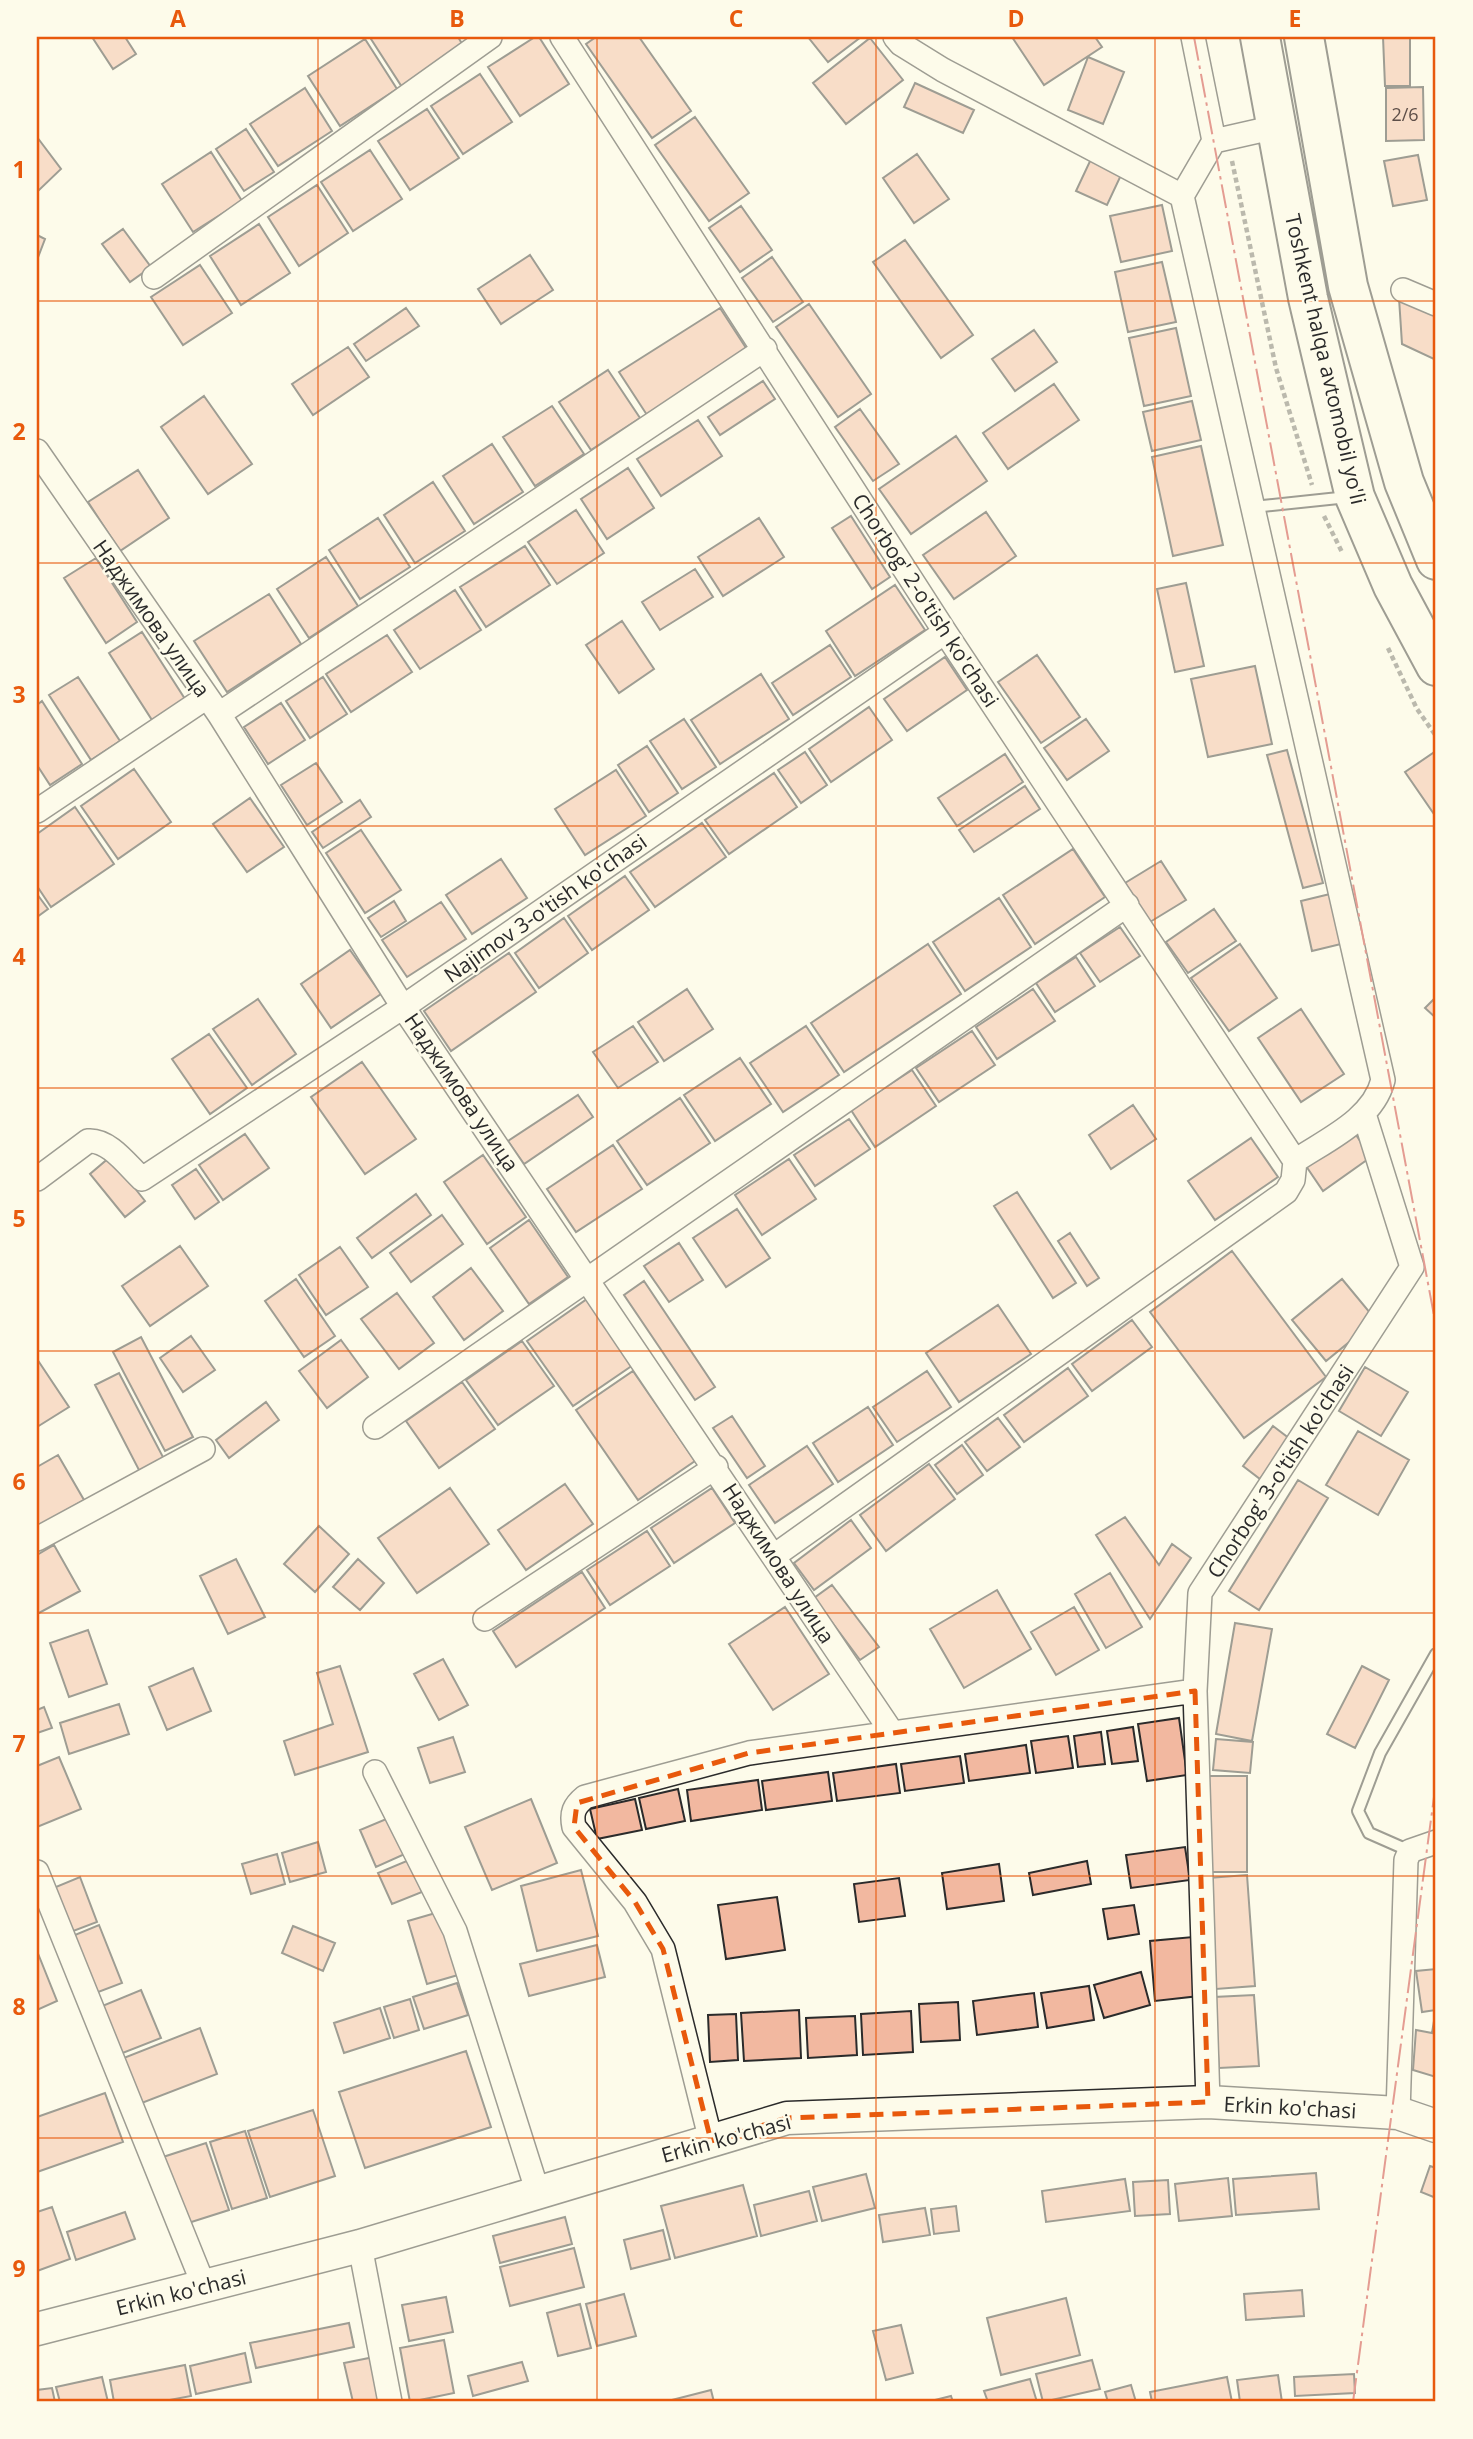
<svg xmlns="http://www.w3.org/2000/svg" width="1473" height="2439" font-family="'Open Sans',sans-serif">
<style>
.building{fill:#f2b8a0;stroke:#2b2b2b;stroke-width:2}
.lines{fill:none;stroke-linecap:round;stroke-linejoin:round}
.lane-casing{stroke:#2b2b2b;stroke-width:14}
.street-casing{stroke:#2b2b2b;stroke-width:26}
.secondary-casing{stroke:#2b2b2b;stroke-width:35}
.highway-casing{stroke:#2b2b2b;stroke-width:42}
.path{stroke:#6a6964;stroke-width:4.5;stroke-dasharray:5 3.5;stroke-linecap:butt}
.lane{stroke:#fdfbea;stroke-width:10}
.street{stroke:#fdfbea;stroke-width:23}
.secondary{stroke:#fdfbea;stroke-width:32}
.highway{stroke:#fdfbea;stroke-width:38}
.power{stroke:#c62828;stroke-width:2;stroke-dasharray:24 5 3.5 5;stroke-linecap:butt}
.marked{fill:none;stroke:#e8590c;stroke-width:5;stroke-dasharray:14 9;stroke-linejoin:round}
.grid{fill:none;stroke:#e8590c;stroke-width:2;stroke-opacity:0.55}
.labels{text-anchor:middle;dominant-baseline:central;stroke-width:5;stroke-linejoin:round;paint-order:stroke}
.number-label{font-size:18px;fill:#5d4e48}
.street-label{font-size:21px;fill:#2b2b2b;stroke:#fdfbea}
.neatline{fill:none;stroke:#e8590c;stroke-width:2.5}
.grid-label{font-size:23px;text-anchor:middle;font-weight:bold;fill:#e8590c}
</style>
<rect width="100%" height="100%" fill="#fdfbea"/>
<path class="building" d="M92,37H125L136,54L113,69Z
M374,37H458L464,47L402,87L371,39Z
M535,37H539L569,84L520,116L488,67Z
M596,37H639L691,111L652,138L586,44Z
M808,37H861L828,62Z
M1012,37H1095L1102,47L1044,85Z
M1383,37H1410V86H1385Z
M870,38L903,80L846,124L813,83Z
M365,39L397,89L340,126L308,76Z
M1088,57L1124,72L1103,124L1068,110Z
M480,74L512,122L463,154L431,106Z
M915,83L974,110L963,133L904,107Z
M1423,87L1424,140L1386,141V88Z
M305,88L332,131L278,166L250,124Z
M427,109L459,158L410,190L378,141Z
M695,117L749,193L709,221L655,145Z
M246,129L274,172L244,191L216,149Z
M37,137L61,169L37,192Z
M370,150L402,199L353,231L321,182Z
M211,152L242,201L193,232L162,184Z
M917,154L949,199L914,223L883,178Z
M1418,155L1427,200L1393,206L1384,161Z
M1091,159L1122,173L1107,205L1076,191Z
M317,185L348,233L299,266L268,217Z
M1162,205L1172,251L1121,262L1110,216Z
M741,206L772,250L740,272L709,228Z
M259,224L290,273L241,305L210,256Z
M123,229L151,267L130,282L102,244Z
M37,235L45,239L37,260Z
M905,240L973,335L941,358L873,262Z
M530,255L553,290L501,324L478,289Z
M772,257L803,302L773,322L742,278Z
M1162,262L1176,322L1128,332L1115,272Z
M200,265L232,313L183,345L151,297Z
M1399,298L1436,315V360L1402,344Z
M809,304L871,394L838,417L776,327Z
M406,308L419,326L366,361L354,344Z
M720,308L748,351L647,415L619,372Z
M1176,328L1191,396L1144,406L1129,338Z
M1034,330L1057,362L1015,391L992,359Z
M348,347L369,377L313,415L292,384Z
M608,370L640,418L591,450L559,402Z
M763,381L775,399L720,435L708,417Z
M1054,384L1079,420L1008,469L983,433Z
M204,396L252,464L208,494L161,427Z
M1192,401L1201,440L1152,451L1143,412Z
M552,406L584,454L535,486L503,437Z
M860,409L899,464L873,481L835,427Z
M698,420L722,456L661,496L637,459Z
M956,436L987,481L911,534L879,489Z
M492,444L523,492L474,524L443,476Z
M1201,446L1223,545L1173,556L1152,457Z
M628,468L654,508L607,539L581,499Z
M138,470L169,518L120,551L88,502Z
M433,482L465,531L415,563L384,515Z
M576,510L604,553L557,584L528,542Z
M986,512L1016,556L954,599L923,555Z
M851,516L890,577L872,589L832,528Z
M378,518L410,567L360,599L329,550Z
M759,518L784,557L723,596L698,557Z
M525,546L550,585L486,627L460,587Z
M326,557L358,606L309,638L277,589Z
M96,558L137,622L106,643L64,578Z
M695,569L713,597L660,630L642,602Z
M1186,583L1204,666L1175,672L1157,589Z
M895,585L925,630L855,676L826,631Z
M455,590L481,630L420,669L394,630Z
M269,594L301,644L227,692L194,641Z
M622,621L654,669L619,693L586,645Z
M142,632L185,699L152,720L109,653Z
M387,635L412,672L351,712L326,674Z
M830,645L851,677L793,715L772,683Z
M1037,655L1080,717L1041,743L998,682Z
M945,657L967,690L907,731L884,699Z
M1255,666L1272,744L1208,757L1191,679Z
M761,674L789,719L720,764L691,720Z
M78,677L120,741L91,760L49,695Z
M323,677L347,714L310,738L286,701Z
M42,701L82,764L50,785L37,765V705Z
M281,703L305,740L268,764L244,727Z
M869,707L892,740L831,782L809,749Z
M684,719L716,767L682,789L650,741Z
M1086,719L1109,751L1067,780L1044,748Z
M647,746L678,793L649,812L618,765Z
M1287,750L1323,883L1303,888L1267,755Z
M1436,751V817L1405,772Z
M805,752L827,785L801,803L778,770Z
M1005,754L1023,782L957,826L938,798Z
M316,763L342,802L307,825L281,785Z
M134,769L171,822L118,859L81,806Z
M616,770L646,816L585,855L555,809Z
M774,773L797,807L729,854L705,820Z
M1025,786L1040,809L974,852L959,830Z
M250,798L284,847L247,872L213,824Z
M360,800L371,817L323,848L312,832Z
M75,807L114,864L51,907L37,886V834Z
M702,823L726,857L655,907L630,872Z
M361,830L401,890L365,913L326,853Z
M1073,849L1105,897L1035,944L1003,895Z
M501,859L527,898L472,934L446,895Z
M1161,861L1186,900L1150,922L1125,883Z
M625,876L649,910L592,950L568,916Z
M37,894L48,909L37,917Z
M1330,894L1341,944L1312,951L1301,901Z
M999,898L1031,947L965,991L933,942Z
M394,901L406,921L381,937L368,918Z
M441,902L466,939L407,977L382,940Z
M1214,909L1236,941L1188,973L1166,942Z
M564,918L588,953L539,988L515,953Z
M1120,927L1140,956L1100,982L1080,953Z
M928,944L961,994L844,1072L811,1023Z
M1240,944L1277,998L1229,1031L1191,978Z
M350,950L381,994L331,1028L301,984Z
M509,953L536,992L451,1051L424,1011Z
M1076,957L1095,986L1055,1012L1036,983Z
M687,989L713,1029L664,1061L638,1022Z
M1033,989L1055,1021L997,1059L976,1027Z
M1436,997V1018L1425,1008Z
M258,999L296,1054L252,1085L213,1029Z
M1301,1009L1344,1074L1301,1102L1258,1038Z
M633,1026L658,1062L618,1088L593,1052Z
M806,1026L839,1075L783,1112L750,1063Z
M972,1031L995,1065L939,1102L916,1068Z
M209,1034L247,1088L210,1114L172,1059Z
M740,1058L771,1104L715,1141L684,1095Z
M362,1062L416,1139L365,1174L311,1097Z
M912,1070L936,1106L875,1147L851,1110Z
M578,1095L593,1117L524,1164L508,1141Z
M680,1098L710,1143L647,1185L617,1141Z
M1133,1105L1156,1139L1111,1169L1089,1135Z
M849,1119L870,1149L815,1186L794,1155Z
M1354,1132L1371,1157L1323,1191L1306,1166Z
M245,1134L269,1168L223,1200L199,1165Z
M1251,1138L1278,1177L1215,1220L1188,1181Z
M613,1145L642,1189L576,1232L547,1189Z
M483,1155L526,1217L487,1244L444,1182Z
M110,1157L145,1201L125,1217L90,1174Z
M789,1159L816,1199L762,1235L735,1195Z
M196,1169L219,1202L195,1219L172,1185Z
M1017,1192L1076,1283L1053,1298L994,1206Z
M416,1194L431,1215L372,1258L357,1238Z
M737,1209L770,1258L726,1287L693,1238Z
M442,1215L463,1244L411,1282L390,1253Z
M529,1220L568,1277L529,1304L490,1248Z
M1070,1233L1099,1278L1087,1286L1058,1241Z
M679,1243L703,1280L669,1302L644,1266Z
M180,1246L208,1286L150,1326L122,1286Z
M340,1247L368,1287L326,1315L299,1275Z
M1232,1251L1326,1377L1244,1438L1150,1312Z
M471,1268L503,1311L464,1340L433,1297Z
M296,1279L335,1336L304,1357L265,1301Z
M1342,1279L1376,1320L1326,1361L1292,1320Z
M644,1281L715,1387L695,1400L624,1295Z
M397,1293L434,1343L399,1369L361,1319Z
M587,1299L633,1365L573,1406L527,1341Z
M998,1305L1031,1354L959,1402L926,1353Z
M1132,1320L1152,1347L1092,1391L1072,1364Z
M191,1336L215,1370L183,1392L160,1358Z
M141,1337L193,1437L165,1451L113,1352Z
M341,1340L368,1377L327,1408L299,1371Z
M522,1341L554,1386L498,1425L466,1380Z
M37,1359L69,1407L37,1427Z
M1365,1367L1408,1392L1381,1436L1339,1411Z
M1068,1368L1088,1396L1024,1442L1004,1415Z
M633,1371L695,1461L638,1500L576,1410Z
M927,1371L951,1407L897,1442L873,1407Z
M119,1373L164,1459L140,1472L95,1385Z
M462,1382L495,1429L439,1468L406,1421Z
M266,1402L279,1420L229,1458L216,1440Z
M868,1407L893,1445L838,1482L813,1443Z
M732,1416L765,1466L747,1478L713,1428Z
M998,1418L1020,1447L987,1471L965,1442Z
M1273,1426L1290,1439L1260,1479L1243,1466Z
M1358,1431L1409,1460L1378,1515L1326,1485Z
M962,1445L983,1475L957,1494L935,1465Z
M807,1446L833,1484L775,1523L749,1485Z
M58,1455L84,1500L37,1527V1467Z
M929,1464L955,1499L886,1551L860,1515Z
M1298,1480L1328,1498L1259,1610L1229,1591Z
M565,1484L593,1524L526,1570L498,1530Z
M450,1488L489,1544L417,1593L378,1538Z
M712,1488L735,1523L674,1563L651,1528Z
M1125,1517L1159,1565L1172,1544L1191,1558L1150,1619L1096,1535Z
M851,1520L871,1548L814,1590L794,1563Z
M319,1526L349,1554L315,1592L284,1564Z
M647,1531L670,1566L610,1605L587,1570Z
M54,1545L80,1591L37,1614V1555Z
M236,1559L265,1617L228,1634L200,1576Z
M358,1559L384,1583L360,1610L333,1587Z
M582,1572L605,1608L516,1667L493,1631Z
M1110,1573L1142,1627L1106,1648L1075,1594Z
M832,1585L879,1647L860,1660L814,1598Z
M997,1590L1031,1649L964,1688L930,1629Z
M785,1607L829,1674L773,1710L729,1644Z
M1074,1607L1099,1650L1056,1675L1031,1632Z
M1235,1623L1272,1629L1252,1741L1216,1734Z
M88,1630L107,1684L69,1697L50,1643Z
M443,1659L468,1705L439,1720L414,1674Z
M340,1666L368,1752L295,1775L284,1741L333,1724L317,1673Z
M1362,1666L1389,1680L1355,1748L1327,1734Z
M193,1668L211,1711L167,1730L149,1687Z
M119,1704L129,1734L69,1754L60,1723Z
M44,1707L52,1728L37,1733V1710Z
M1179,1718L1187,1775L1147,1781L1138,1724Z
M1133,1727L1138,1761L1112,1764L1107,1731Z
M1101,1732L1105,1764L1078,1767L1074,1736Z
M1068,1736L1073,1768L1036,1773L1031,1741Z
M453,1737L465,1772L430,1783L418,1748Z
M1216,1739L1253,1742L1250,1773L1213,1770Z
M1026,1745L1030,1773L969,1781L965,1754Z
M960,1756L964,1783L905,1791L901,1764Z
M59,1757L81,1809L37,1827V1766Z
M896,1764L900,1793L837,1801L833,1773Z
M828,1772L832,1801L766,1810L762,1781Z
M1209,1776H1247V1872H1209Z
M758,1780L762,1810L691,1821L687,1790Z
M678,1789L685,1821L646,1829L639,1798Z
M531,1799L557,1863L492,1890L465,1827Z
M635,1799L642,1830L597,1839L590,1809Z
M391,1817L407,1853L376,1867L360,1830Z
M318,1842L326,1872L290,1882L282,1853Z
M1185,1847L1190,1880L1131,1888L1126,1855Z
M277,1854L285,1884L251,1894L242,1864Z
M409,1860L422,1892L392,1904L378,1873Z
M1087,1861L1091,1884L1033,1895L1029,1873Z
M999,1864L1004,1901L947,1909L942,1873Z
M581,1870L598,1936L537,1951L521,1886Z
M1247,1875L1255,1986L1216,1989L1208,1878Z
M80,1877L97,1922L68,1933L51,1889Z
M899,1878L905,1916L859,1922L854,1884Z
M777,1897L785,1950L726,1959L718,1905Z
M1134,1905L1139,1934L1108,1939L1103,1909Z
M439,1912L458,1975L427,1984L408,1921Z
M99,1925L122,1983L93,1994L70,1937Z
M293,1926L335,1943L323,1971L282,1953Z
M1193,1937L1199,1996L1155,2001L1150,1941Z
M597,1945L605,1977L529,1996L520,1964Z
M37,1951L57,2001L37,2010Z
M1436,1969V2010L1422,2012L1416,1971Z
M1141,1972L1150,2005L1104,2018L1094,1985Z
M457,1983L468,2015L424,2029L413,1997Z
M1089,1986L1094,2020L1047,2028L1041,1993Z
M141,1990L161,2038L115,2056L95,2009Z
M1034,1993L1038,2027L977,2035L973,2001Z
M1254,1995L1259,2066L1219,2068L1214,1997Z
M410,1999L419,2030L394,2038L384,2007Z
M958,2002L960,2040L921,2042L919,2004Z
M380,2008L390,2038L344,2053L334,2023Z
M799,2010L801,2058L744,2061L741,2013Z
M911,2011L913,2052L863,2055L861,2014Z
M736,2014L738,2060L710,2062L708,2015Z
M855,2016L857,2055L808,2058L806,2018Z
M1434,2021L1436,2022V2077L1413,2070L1416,2030L1432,2033Z
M200,2028L217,2074L134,2106L116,2061Z
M466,2051L491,2127L365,2168L339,2092Z
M105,2093L123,2142L37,2172V2117Z
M313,2110L335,2176L270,2197L248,2131Z
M245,2131L267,2198L232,2209L210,2142Z
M206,2143L229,2210L182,2225L160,2158Z
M1430,2166L1436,2168V2198L1421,2192Z
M1316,2173L1319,2209L1236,2215L1233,2179Z
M866,2174L875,2208L822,2221L813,2187Z
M1228,2178L1232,2216L1179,2221L1175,2184Z
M1125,2179L1130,2211L1046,2222L1042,2191Z
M1168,2180L1170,2214L1135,2216L1133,2182Z
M743,2185L757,2236L675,2258L661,2206Z
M809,2191L817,2221L761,2236L754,2205Z
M956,2206L959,2231L934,2234L931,2209Z
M52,2207L70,2259L37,2271V2212Z
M925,2208L930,2235L883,2242L879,2215Z
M125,2212L135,2239L76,2260L67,2232Z
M565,2217L572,2244L500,2263L493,2236Z
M663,2230L670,2259L631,2269L624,2240Z
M574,2248L584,2287L510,2306L500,2267Z
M1302,2290L1304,2316L1246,2320L1244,2294Z
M624,2294L636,2336L597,2346L586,2304Z
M446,2297L453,2332L409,2341L402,2305Z
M1066,2298L1080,2355L1001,2375L987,2318Z
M580,2304L591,2348L558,2356L547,2313Z
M349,2323L354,2347L256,2368L250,2343Z
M901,2325L913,2373L886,2380L873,2331Z
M444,2340L454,2393L410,2402L400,2348Z
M245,2353L251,2382L196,2394L190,2366Z
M374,2357L384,2402H353L344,2363Z
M1092,2360L1100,2389L1043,2402L1036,2374Z
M522,2362L528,2381L473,2396L468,2376Z
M185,2365L191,2396L159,2402H114L110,2380Z
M1354,2374L1355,2393L1295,2396L1294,2377Z
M1278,2375L1282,2402H1240L1237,2380Z
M102,2377L108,2402H60L56,2387Z
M1227,2377L1232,2402H1152L1150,2392Z
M1030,2379L1037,2402H988L984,2391Z
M1131,2385L1136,2402H1108L1105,2392Z
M52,2388L55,2402H37V2390Z
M711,2390L714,2402H664Z
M951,2396L953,2402H927Z"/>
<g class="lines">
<defs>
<path id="lane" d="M1253,507L1348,497
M1410,1851L1369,1833L1358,1811L1380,1753L1436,1654"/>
<path id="street" d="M562,37L945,632L1295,1161
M895,37L901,44L943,70L1182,196
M1214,141L1276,127
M154,277L490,37
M1403,290L1436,304
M37,451L219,714L403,1007L891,1731
M219,714L765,349
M37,811L207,697
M37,1179L88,1141C109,1139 128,1166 142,1179L403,1007L945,632
M375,1427L1127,905
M37,1539L203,1449
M774,1556L1286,1192L1293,1180L1295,1161C1326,1140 1373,1120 1383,1080L1182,196L1214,141L1193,37
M485,1619L716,1467
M375,1772L455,1931L538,2193
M37,1872L204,2286
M1208,2102L1195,1691L1200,1593L1412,1267L1364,1114
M1398,2113L1406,1860L1410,1851L1436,1842
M711,2141L663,1949L635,1902L574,1827C571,1813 574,1806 585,1797L749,1753L1195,1691
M360,2246L390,2402"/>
<path id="secondary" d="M37,2329L360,2246L787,2118L1208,2102L1398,2113L1436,2126"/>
<path id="highway" d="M1260,37L1308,298L1355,497L1393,586L1436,666
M1304,37L1348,286L1404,482L1436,560"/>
</defs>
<use href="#lane" class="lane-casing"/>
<use href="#street" class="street-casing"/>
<use href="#secondary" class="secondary-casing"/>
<use href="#highway" class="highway-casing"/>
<path class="path" d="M1232,161L1276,368L1312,485
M1324,516L1342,552
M1388,648L1417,709L1436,736"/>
<use href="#lane" class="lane"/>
<use href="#street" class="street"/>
<use href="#secondary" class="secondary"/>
<use href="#highway" class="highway"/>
<path class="power" d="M1194,37L1436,1326
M1353,2402L1436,1782"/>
</g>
<path d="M0 0H1473V2439H0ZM1195,1691L1208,2102L787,2118L711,2141L663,1949L635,1902L574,1827L577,1803L749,1753Z" fill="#fdfbea" fill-opacity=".55" fill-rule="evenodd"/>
<path class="marked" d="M1195,1691L1208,2102L787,2118L711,2141L663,1949L635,1902L574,1827L577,1803L749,1753Z"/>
<path class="grid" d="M318,37V2402M597,37V2402M876,37V2402M1155,37V2402M37,301H1436M37,563H1436M37,826H1436M37,1088H1436M37,1351H1436M37,1613H1436M37,1876H1436M37,2138H1436"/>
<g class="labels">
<g class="number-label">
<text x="1405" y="114">2/6</text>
</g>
<g class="street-label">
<text transform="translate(1326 359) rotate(77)">Toshkent halqa avtomobil yo'li</text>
<text transform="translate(926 600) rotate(57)">Chorbog' 2-o'tish ko'chasi</text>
<text transform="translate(152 618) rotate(55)">Наджимова улица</text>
<text transform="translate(545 908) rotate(-35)">Najimov 3-o'tish ko'chasi</text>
<text transform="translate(462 1092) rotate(56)">Наджимова улица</text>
<text transform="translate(1280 1471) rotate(-57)">Chorbog' 3-o'tish ko'chasi</text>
<text transform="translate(779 1563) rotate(57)">Наджимова улица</text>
<text transform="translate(1290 2107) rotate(3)">Erkin ko'chasi</text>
<text transform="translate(726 2138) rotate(-15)">Erkin ko'chasi</text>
<text transform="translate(181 2292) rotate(-14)">Erkin ko'chasi</text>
</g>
</g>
<rect width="1473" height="2439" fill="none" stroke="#fdfbea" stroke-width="77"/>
<rect x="38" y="38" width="1396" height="2362" class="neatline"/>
<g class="grid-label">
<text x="178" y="27">A</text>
<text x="457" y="27">B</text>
<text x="736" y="27">C</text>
<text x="1016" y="27">D</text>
<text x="1295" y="27">E</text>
<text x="19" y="178">1</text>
<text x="19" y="440">2</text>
<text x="19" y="703">3</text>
<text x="19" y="965">4</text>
<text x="19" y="1227">5</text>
<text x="19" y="1490">6</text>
<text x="19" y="1752">7</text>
<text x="19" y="2015">8</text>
<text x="19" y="2277">9</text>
</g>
</svg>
